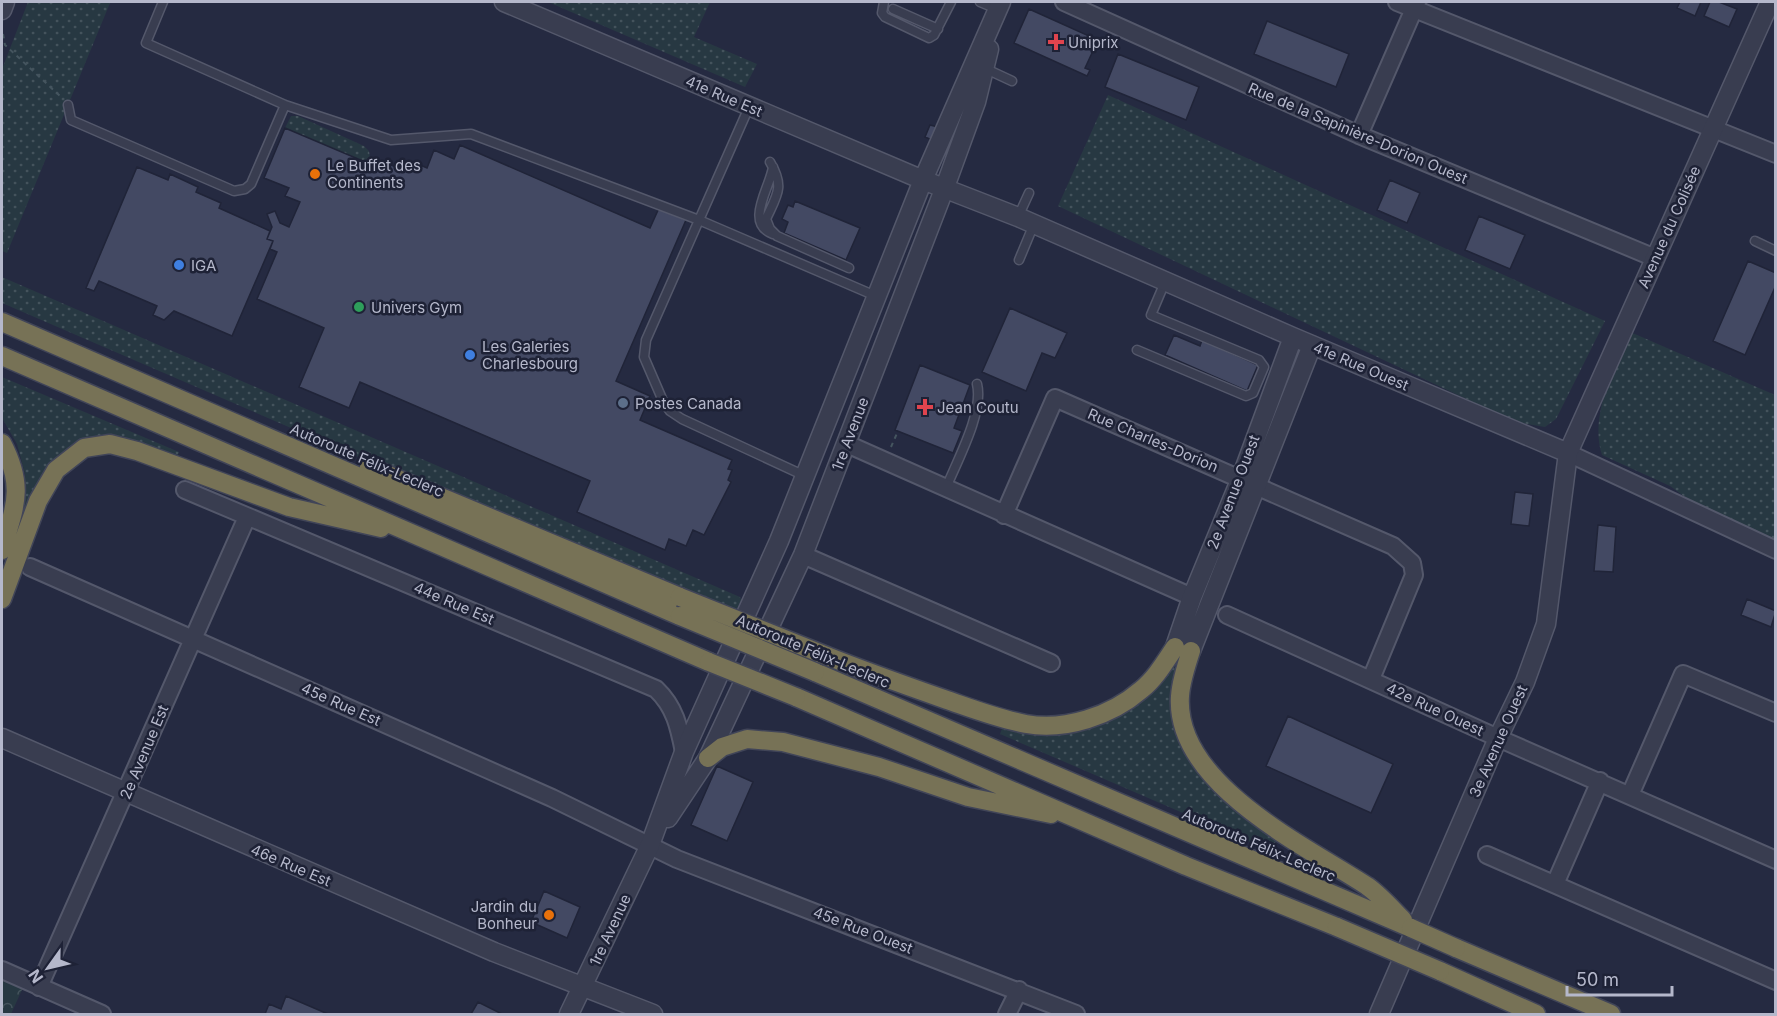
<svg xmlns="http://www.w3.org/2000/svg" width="1777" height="1016" font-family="Inter,sans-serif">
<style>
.grass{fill:url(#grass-dots)}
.park{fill:url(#park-crowns)}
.building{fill:#434963;stroke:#202438;stroke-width:1.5}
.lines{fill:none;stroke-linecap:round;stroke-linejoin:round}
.service-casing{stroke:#54586b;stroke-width:11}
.minor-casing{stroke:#54586b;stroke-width:20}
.tertiary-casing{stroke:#54586b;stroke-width:21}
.motorway-casing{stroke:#414558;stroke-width:21}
.path{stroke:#45555f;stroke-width:2;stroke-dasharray:4.5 4.5;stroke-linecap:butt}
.service{stroke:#393d50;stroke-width:8}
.minor{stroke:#393d50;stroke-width:16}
.tertiary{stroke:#393d50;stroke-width:18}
.motorway{stroke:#777256;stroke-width:18}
.motorway-bridge-casing{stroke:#414558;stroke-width:21;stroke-linecap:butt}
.motorway-bridge{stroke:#777256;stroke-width:18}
.health-dot{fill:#e0444e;stroke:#1e2236;stroke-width:2}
.food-dot{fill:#e8710a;stroke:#1e2236;stroke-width:2}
.shop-dot{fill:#3f7fe0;stroke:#1e2236;stroke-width:2}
.leisure-dot{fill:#2e9e5b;stroke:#1e2236;stroke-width:2}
.service-dot{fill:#5c6f8a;stroke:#1e2236;stroke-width:2}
.labels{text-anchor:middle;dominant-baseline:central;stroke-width:5;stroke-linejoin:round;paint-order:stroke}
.poi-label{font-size:15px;fill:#b5b8cb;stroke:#1e2236;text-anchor:start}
.street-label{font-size:15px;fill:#b5b8cb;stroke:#1e2236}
</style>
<defs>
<pattern id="grass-dots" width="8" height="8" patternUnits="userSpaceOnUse" patternTransform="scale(1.5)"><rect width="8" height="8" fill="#273842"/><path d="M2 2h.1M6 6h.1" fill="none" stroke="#44535c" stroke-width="1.8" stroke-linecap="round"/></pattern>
<pattern id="park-crowns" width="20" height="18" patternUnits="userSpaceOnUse" patternTransform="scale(1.5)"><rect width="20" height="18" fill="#273842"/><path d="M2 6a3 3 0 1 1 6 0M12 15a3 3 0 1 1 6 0" fill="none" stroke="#44535c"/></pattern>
</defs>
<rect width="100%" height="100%" fill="#252a41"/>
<path class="grass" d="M28,2L110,3L7,253L2,251V69Z
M548,2H710L694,37L757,64L745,87Z
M1108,95L1605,321L1556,419L1545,427L1515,422L1058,206Z
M291,116H298L364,146L369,151L371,165L285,128Z
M2,277L740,597L741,600L736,611L372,463L2,303Z
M1628,331L1775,395V546L1715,519L1670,486L1602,455C1589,416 1615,367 1628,331Z
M2,377L179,452L177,457L81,445L22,525L18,523L25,502V474L17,444L2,418Z
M1172,666L1177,668C1153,746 1218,801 1276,841L1271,851L1000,734L1003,726L1061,732Z"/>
<path class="park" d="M2,970L26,981L11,1014H2Z"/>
<path class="building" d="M1680,2H1701L1695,16L1677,8Z
M1710,2H1719L1737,9L1729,27L1704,16Z
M1029,9L1098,40L1085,68L1090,70L1087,76L1014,43Z
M1267,21L1349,54L1336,87L1254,54Z
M1118,54L1199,87L1186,120L1105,87Z
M930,125L938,127L932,140L925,137Z
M285,128L384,170L386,163L406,171L411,161L427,168L434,150L454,159L460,145L650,228L659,208L686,220L616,381L650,396L640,420L732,460L728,469L732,470L728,480L731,482L704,535L693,530L686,546L669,539L665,550L577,512L590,481L360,382L349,408L299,387L324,328L257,299L277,252L270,249L273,241L267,239L272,227L267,214L275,211L280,223L289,227L300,202L285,196L289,188L264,178Z
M137,167L168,180L170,174L198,187L196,192L221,203L219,208L270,231L267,239L273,241L232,336L174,311L164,320L153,315L157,306L99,281L94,291L86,288Z
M1390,180L1420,193L1407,223L1377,210Z
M795,201L860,228L846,260L784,233L788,222L782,219L788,205L793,207Z
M1479,216L1525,235L1510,269L1465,250Z
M1748,261L1776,273V285L1745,355L1713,341Z
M1010,308L1067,333L1055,358L1042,353L1026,391L982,372Z
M1174,335L1200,346L1202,340L1258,365L1247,391L1165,355Z
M920,365L970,385L954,428L962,431L953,453L895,430Z
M1515,492L1533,494L1529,526L1511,524Z
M1598,525L1616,527L1613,572L1594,571Z
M1747,599L1776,611L1771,627L1741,615Z
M1288,716L1393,764L1371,813L1266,766Z
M717,766L753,782L727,841L691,825Z
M544,891L580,907L567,938L531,922Z
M286,996L328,1014H265L269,1004L281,1009Z
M478,1002L502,1014H471Z"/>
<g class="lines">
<defs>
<path id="service" d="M163,2L146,43L285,105L391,140L471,134L699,220L878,297
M884,2L882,13L885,17L929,38L934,35L951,2
M980,2L997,9
M893,9L938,29
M984,68L1012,81
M68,105L71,120L234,191L245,189L251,184L285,105
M749,107L646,340L644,357L663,401L670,411L682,419L805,476
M770,162C785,187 777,195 766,219L770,229L777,236L849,268
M1018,217L1029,193
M773,234C744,223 770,188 773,167
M1755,241L1776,251
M1019,260L1034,224
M1137,350L1246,396L1253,393L1264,367L1259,360L1151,315L1165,282
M946,488C957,461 984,412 977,384"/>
<path id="minor" d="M1064,2L1359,135L1655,258
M1397,2L1776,154
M1359,135L1417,2
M847,444L1192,597
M1568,453L1776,550
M185,490L656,689C675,707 679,727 684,752
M1004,515L1055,398L1393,546L1412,563L1414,575L1371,679
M803,555L1051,663
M30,567L552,798L677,859L1076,1014
M1227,615L1498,738L1776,860
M1630,795L1683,674L1776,713
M1487,855L1776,981
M1555,884L1600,781
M2,970L102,1014
M39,987L247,517
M1007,1014L1019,990"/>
<path id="tertiary" d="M504,2L923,180L1018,217L1293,337L1568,453
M2,10L5,2
M1175,647L1192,597L1241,478L1293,337
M1191,651L1312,345
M2,738L494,952L653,1014
M668,818L708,758L803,555L945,187L976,102L989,49
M569,1014L650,845L684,752L779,541L923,180L1001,2
M1379,1014L1498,738L1525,682L1546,624L1568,453L1770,2"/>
<path id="motorway" d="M2,322L680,616
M2,356L709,662
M2,443C25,487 15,506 2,550
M369,467L680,597
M2,599L38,501L56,470L84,448L110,444L137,451L289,507L381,528
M1191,651C1186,666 1181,681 1180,696C1174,784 1306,846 1367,886C1380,895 1392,909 1403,920
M827,656C867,672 907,686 947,700C973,709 999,719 1026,724C1065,731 1111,716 1141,690C1155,679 1165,662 1175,647
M815,672L1411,928
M796,697L1186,866L1337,927
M708,758L722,747L747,739L783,742L879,767L968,797L1051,814
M1456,948L1611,1014
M1440,971L1536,1014"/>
</defs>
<use href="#service" class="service-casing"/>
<use href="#minor" class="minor-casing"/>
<use href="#tertiary" class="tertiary-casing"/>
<use href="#motorway" class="motorway-casing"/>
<path class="path" d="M3,34L5,45L60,96
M891,447L898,431"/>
<use href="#service" class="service"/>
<use href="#minor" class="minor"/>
<use href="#tertiary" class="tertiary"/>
<use href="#motorway" class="motorway"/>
<defs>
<path id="motorway-bridge" d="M680,597L827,656
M680,616L815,672
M709,662L796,697
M1337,927L1440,971
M1411,928L1456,948"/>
</defs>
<use href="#motorway-bridge" class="motorway-bridge-casing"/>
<use href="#motorway-bridge" class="motorway-bridge"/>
</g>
<g class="health-dot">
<path d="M1053 33h6v6h6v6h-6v6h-6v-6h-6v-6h6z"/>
<path d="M922 398h6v6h6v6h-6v6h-6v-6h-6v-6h6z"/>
</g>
<g class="food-dot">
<circle cx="315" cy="174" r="6"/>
<circle cx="549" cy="915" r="6"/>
</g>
<g class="shop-dot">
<circle cx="179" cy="265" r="6"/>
<circle cx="470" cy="355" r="6"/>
</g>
<circle class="leisure-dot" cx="359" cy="307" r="6"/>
<circle class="service-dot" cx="623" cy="403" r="6"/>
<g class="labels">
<g class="poi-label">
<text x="1068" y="42">Uniprix</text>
<text x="327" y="165">Le Buffet des<tspan x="327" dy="17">Continents</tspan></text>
<text x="191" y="265">IGA</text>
<text x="371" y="307">Univers Gym</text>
<text x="482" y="346">Les Galeries<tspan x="482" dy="17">Charlesbourg</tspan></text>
<text x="635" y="403">Postes Canada</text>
<text x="937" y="407">Jean Coutu</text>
<text x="537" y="906" text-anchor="end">Jardin du<tspan x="537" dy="17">Bonheur</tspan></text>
</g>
<g class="street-label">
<text transform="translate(724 96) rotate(23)">41e Rue Est</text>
<text transform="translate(1358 133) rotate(23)">Rue de la Sapinière-Dorion Ouest</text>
<text transform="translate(1669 227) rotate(-66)">Avenue du Colisée</text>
<text transform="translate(1361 366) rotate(23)">41e Rue Ouest</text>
<text transform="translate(850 434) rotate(-69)">1re Avenue</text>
<text transform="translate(1153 440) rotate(23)">Rue Charles-Dorion</text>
<text transform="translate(367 460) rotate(23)">Autoroute Félix-Leclerc</text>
<text transform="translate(1233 492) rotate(-69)">2e Avenue Ouest</text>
<text transform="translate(454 603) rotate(23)">44e Rue Est</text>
<text transform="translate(813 651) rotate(23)">Autoroute Félix-Leclerc</text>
<text transform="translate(341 704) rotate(24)">45e Rue Est</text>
<text transform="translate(1435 709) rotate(25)">42e Rue Ouest</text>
<text transform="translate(1498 741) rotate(-66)">3e Avenue Ouest</text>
<text transform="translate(144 752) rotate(-67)">2e Avenue Est</text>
<text transform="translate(1259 845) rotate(23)">Autoroute Félix-Leclerc</text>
<text transform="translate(291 865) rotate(23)">46e Rue Est</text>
<text transform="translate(610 930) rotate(-65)">1re Avenue</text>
<text transform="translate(863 930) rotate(21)">45e Rue Ouest</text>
</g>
</g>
<rect width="1777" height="1016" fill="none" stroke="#b5b8cb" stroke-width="6"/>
<g transform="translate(48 968) rotate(236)" stroke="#1e2236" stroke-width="4.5" paint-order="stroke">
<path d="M0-4.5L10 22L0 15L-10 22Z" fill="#b5b8cb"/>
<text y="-9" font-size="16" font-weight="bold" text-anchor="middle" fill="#b5b8cb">N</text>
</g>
<path d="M1567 986v9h105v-9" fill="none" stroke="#b5b8cb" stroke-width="3"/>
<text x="1576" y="986" font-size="18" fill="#b5b8cb" stroke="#1e2236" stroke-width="4.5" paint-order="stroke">50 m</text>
</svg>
